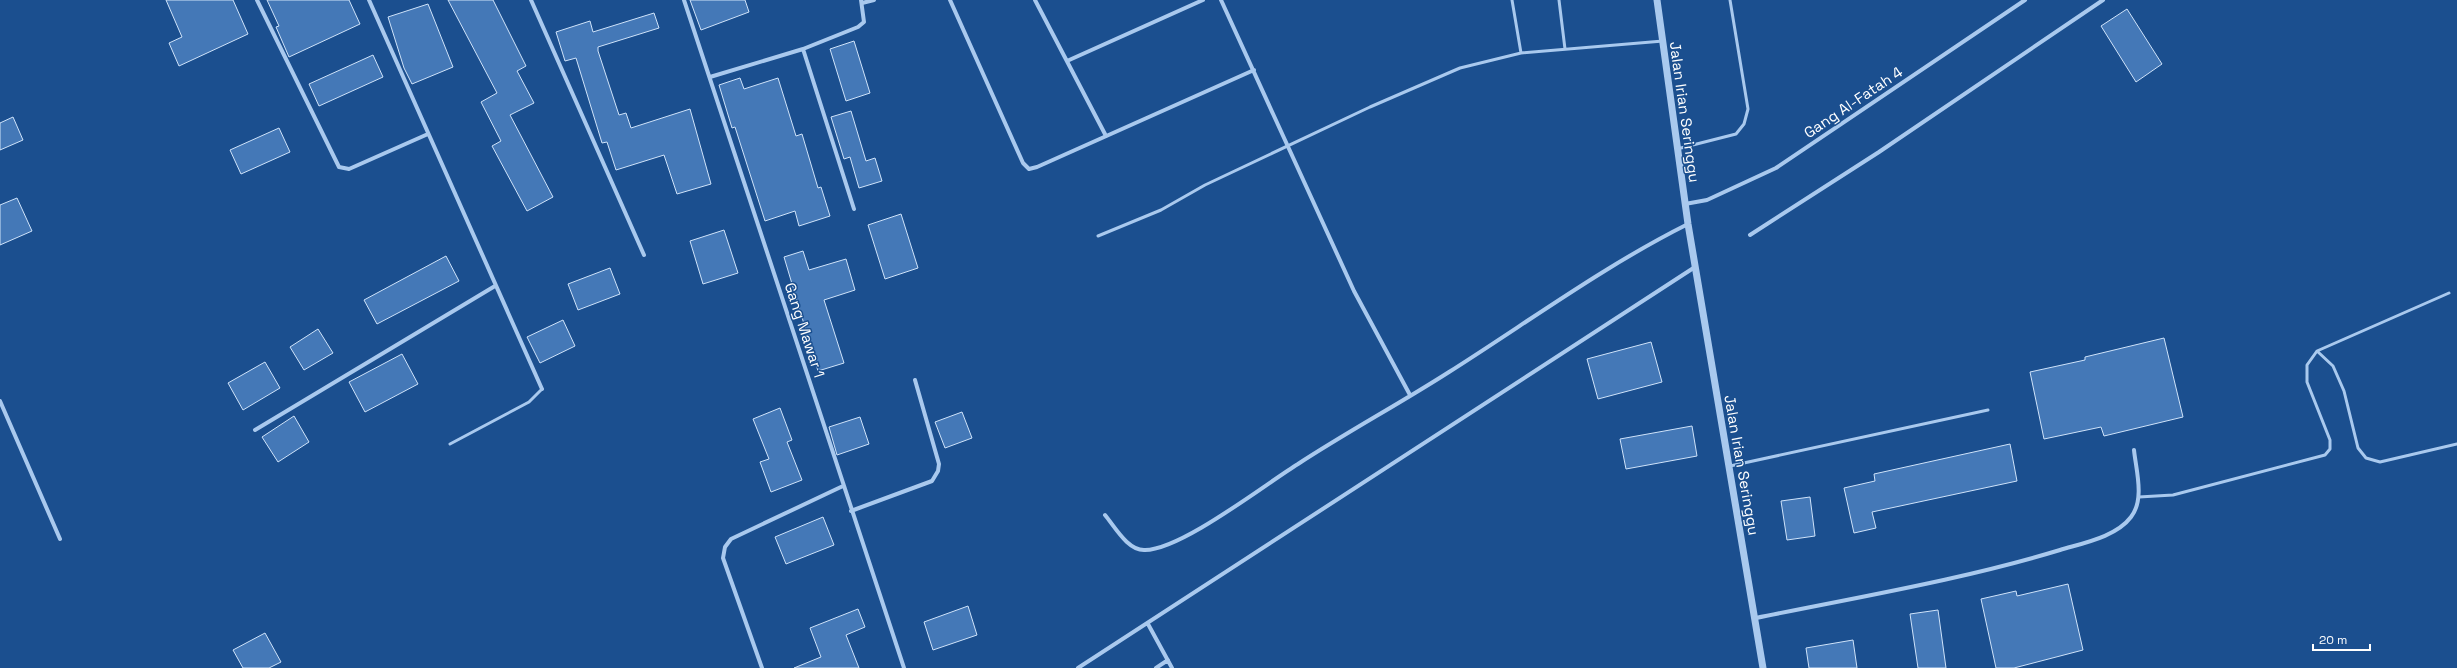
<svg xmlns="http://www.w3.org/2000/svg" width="2457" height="668" font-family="'Space Grotesk',sans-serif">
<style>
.building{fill:#4478b7;stroke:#cfe3fa}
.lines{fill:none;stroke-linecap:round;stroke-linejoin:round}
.service{stroke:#a9c9ee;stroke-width:3}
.minor{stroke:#a9c9ee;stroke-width:4}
.tertiary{stroke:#a9c9ee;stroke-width:7}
.labels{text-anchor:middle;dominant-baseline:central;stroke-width:3;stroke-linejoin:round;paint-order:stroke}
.street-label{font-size:15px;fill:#fff;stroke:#1b4f8f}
</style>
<rect width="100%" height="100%" fill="#1b4f8f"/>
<path class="building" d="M166,0H233L248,34L179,66L169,43L182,37Z
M267,0H349L360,24L289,57L276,27L279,26Z
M448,0H493L526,66L517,71L534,103L510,115L553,197L527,211L492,146L501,141L481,102L497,93Z
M690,0H745L749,12L701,30Z
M428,4L453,67L412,84L404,68L388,17Z
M2127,9L2162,64L2136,82L2101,26Z
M654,13L659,28L598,47V51L619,115L626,113L631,128L690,109L711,184L677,194L664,155L616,170L607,142L602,143L576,58L565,61L556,32L590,21L593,32Z
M854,41L870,93L846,101L830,49Z
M373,55L383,77L319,106L309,84Z
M740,78L744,89L778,78L796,136L802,134L818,188L821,187L830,216L799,226L795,211L765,221L735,127L732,128L719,85Z
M851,111L866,161L875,158L882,181L859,188L850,157L844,159L831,117Z
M13,117L23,140L0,150V123Z
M279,128L290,152L241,174L230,150Z
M17,198L32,231L0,245V205Z
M901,214L918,268L885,279L868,225Z
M724,230L738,273L703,284L690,241Z
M803,251L809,270L846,259L855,290L824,300L844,363L818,371L784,257Z
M446,256L459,281L377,324L364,300Z
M610,268L620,294L578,310L568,284Z
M563,320L575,346L540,363L527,337Z
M318,329L333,353L304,370L290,347Z
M2164,338L2183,417L2104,436L2101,427L2044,439L2030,372L2085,360V357Z
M1651,342L1662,382L1598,399L1587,359Z
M402,354L418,384L365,412L349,382Z
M265,362L280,388L243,410L228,383Z
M780,408L792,440L787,442L802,480L771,492L760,462L769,459L753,419Z
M962,412L972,438L945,448L935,422Z
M294,416L309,442L278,462L262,437Z
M860,417L869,444L837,455L829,427Z
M1692,426L1697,456L1626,469L1620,439Z
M2010,444L2017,481L1872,512L1876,528L1854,533L1844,488L1875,481L1874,474Z
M1810,497L1815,536L1787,540L1781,501Z
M823,517L834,545L786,564L775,537Z
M2068,584L2083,650L2014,668H1996L1981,599L2016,591L2017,596Z
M968,606L977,635L933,650L924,622Z
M858,609L865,627L846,635L859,668H794L821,657L810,628Z
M1938,610L1946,668H1918L1910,614Z
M265,633L281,662L269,668H243L233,650Z
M1853,640L1857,668H1809L1806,648Z"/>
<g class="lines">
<path class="service" d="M1512,0L1521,53
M1559,0L1565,49
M1677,149L1736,134L1744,124L1748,109L1730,0
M1098,236L1161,210L1205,185L1370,107L1460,68L1521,53L1663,41
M2317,351L2333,366L2344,391L2358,448L2366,458L2380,462L2457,444
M450,444L529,402L542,389
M1730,466L1988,410
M2139,497L2173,495L2325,455L2330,449V440L2307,382V365L2317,351L2449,293"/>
<path class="minor" d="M257,0L339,167L349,169L428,134
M369,0L542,389
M531,0L644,255
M684,0L904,668
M950,0L1023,163L1029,169L1037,167L1254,70
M1035,0L1106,136
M1221,0L1354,291L1410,395
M862,3L874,0
M803,49L854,209
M1067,61L1203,0
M710,77L803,49L858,27L864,22L861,0
M1685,204L1707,200L1776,168L2025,0
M1750,235L1879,152L2103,0
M0,401L60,539
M255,430L495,286
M851,511L932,481L938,471L939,464L915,380
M1105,515C1115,527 1128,551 1145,550C1181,550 1264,485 1298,464C1347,432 1399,404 1449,372C1528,322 1604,266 1688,224
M1756,618C1858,597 1961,580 2060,550C2083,543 2116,537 2131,517C2145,499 2136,470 2134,450
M1148,624L1172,668
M762,668L723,558L725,547L731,539L843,486
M1078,668L1695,267
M1156,668L1168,660"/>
<path class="tertiary" d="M1657,0L1688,224L1763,668"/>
</g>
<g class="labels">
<g class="street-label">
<text transform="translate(1853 102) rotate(-34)">Gang Al-Fatah 4</text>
<text transform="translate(1685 112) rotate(82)">Jalan Irian Seringgu</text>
<text transform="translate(805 330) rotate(72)">Gang Mawar 1</text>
<text transform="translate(1742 465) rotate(80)">Jalan Irian Seringgu</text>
</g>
</g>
<path d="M2313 644v6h57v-6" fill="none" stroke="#ffffff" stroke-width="2"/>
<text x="2319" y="644" font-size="12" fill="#ffffff" stroke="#1b4f8f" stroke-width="3" paint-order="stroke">20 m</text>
</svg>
